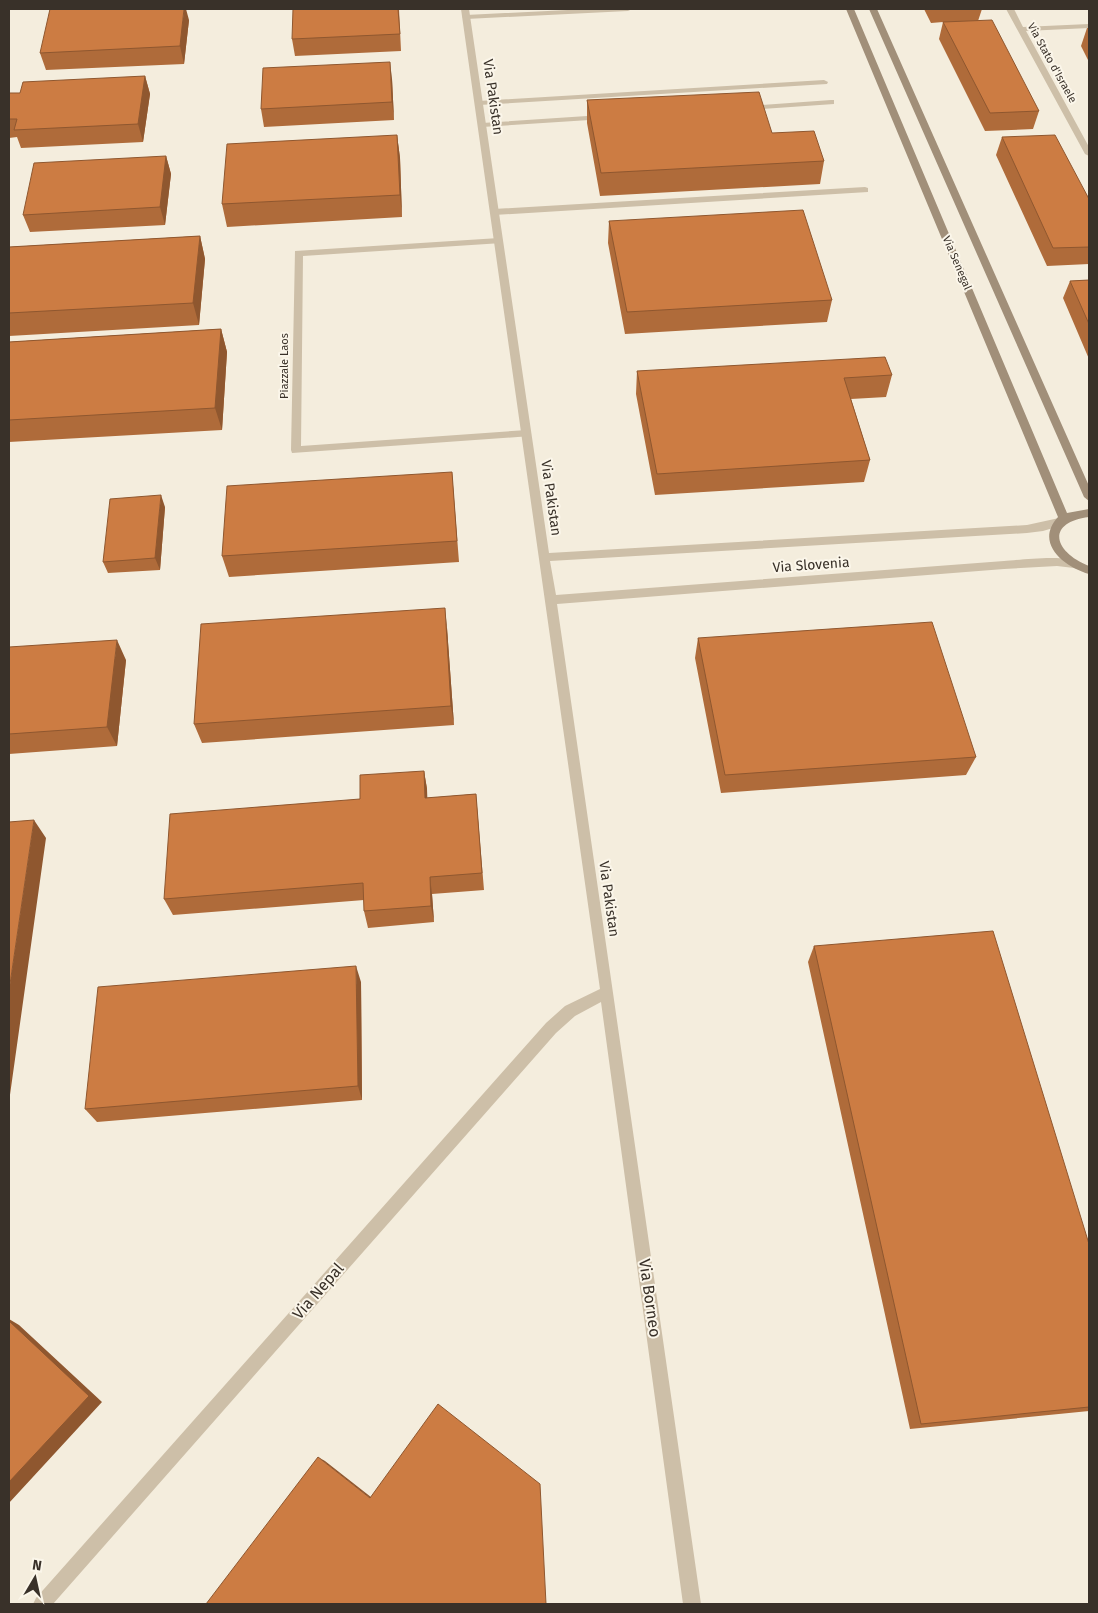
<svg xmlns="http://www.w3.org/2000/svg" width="1098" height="1613" font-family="'Fira Sans',sans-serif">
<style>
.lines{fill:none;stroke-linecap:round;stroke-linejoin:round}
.service{fill:#cdbfa8;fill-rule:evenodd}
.minor{fill:#cdbfa8;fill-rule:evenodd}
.secondary{fill:#a18f79;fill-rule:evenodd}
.wall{fill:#af6b3a}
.shaded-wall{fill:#8f572f}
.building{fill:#cc7c43;stroke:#8f572f}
.labels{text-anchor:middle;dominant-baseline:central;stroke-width:4;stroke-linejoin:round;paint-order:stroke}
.far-street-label{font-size:11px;fill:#393129;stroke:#fbf6ea}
.street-label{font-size:14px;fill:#393129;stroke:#fbf6ea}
.near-street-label{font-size:16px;fill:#393129;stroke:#fbf6ea}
</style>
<rect width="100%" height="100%" fill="#f4eddd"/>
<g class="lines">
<path class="service" d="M587,9H632L628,11L466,19L462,17L466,15Z
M824,80L828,82L827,84L479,105L475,103L479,101Z
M831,100H834V104L747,110L743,108L747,106Z
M602,115L606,117L605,119L482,127L478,125L482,123Z
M865,187L868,188V192L494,215L490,212L494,209Z
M499,238L502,239V243L303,256L301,446L527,430L531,432V436L292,453L291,450L295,251Z"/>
<path class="minor" d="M461,9H469L549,553L1027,525L1059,518L1064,522L1063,525L1043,531L1027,533L550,561L556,595L1004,561C1019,560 1071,553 1080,564L1074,568L1057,566L1004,569L557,604L701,1604H683L601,1002L575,1016L556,1033L53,1604H33L36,1598L546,1023L565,1006L600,989Z
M1006,9H1014L1023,27L1089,24V28L1026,31L1089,147V156L1085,154Z"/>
<path class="secondary" d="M846,9H854L1067,513L1089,509V517C1044,523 1055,553 1089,566V574C1064,567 1034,543 1058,517Z
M869,9H877L1089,486V501L1084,497Z"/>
</g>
<path class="wall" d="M399,9L401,51L295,56L292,39Z
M924,9H982L978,21L1039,111L1033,129L985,131L939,39L943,22L931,23Z
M189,20L184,64L46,70L40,53Z
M1087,28H1089V62L1081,46Z
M145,76L150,94L143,142L21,148L17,137L9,138V93H20Z
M392,79L394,120L264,127L261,109Z
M587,100L772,133L824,161L820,184L600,196L587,123Z
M397,135L400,158L402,217L227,227L222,204Z
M1002,137L1089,199V264L1047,266L996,155Z
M166,156L171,174L165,225L30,232L23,215Z
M609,221L832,300L827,322L625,334L608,243Z
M200,236L205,259L199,325L9,336V247Z
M1089,280V359L1063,298L1070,281Z
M221,329L227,352L222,430L9,442V342Z
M637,371L892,375L886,397L851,399L870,460L864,482L655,495L636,394Z
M452,472L459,562L229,577L222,556Z
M165,507L160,570L108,573L103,562Z
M447,628L454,725L202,743L194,724Z
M698,638L976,757L966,775L721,793L695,658Z
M9,647L126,660L117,746L9,754Z
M424,771L427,789V798L476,794L484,890L432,894L434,922L368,928L364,911V900L173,915L164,899L360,799Z
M814,946L1089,1244V1411L910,1429L808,962Z
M361,982L362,1100L97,1122L85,1109Z"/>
<path class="shaded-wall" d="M184,9H186L189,20L184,64L180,46Z
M390,62L392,79L394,120L392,102Z
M145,76L150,94L143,142L138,124Z
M397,135L400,158L402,217L400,195Z
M166,156L171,174L165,225L160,207Z
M200,236L205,259L199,325L193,303Z
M221,329L227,352L222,430L215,408Z
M161,495L165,507L160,570L155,558Z
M445,608L447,628L454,725L451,706Z
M117,640L126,660L117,746L107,727Z
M424,771L427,789L428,816L425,798Z
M34,820L46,838L9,1102V991Z
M430,877L432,894L434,922L431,906Z
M356,966L361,982L362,1100L358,1086Z
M9,1319L19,1325L102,1402L9,1503Z
M318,1457L325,1461L376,1501L370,1498Z"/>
<path class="building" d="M50,9H184L180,46L40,53Z
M293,9H398L400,34L292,39Z
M992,20L1039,111L990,113L943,22Z
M390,62L392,102L261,109L263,68Z
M145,76L138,124L14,130L17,119H9V93H20L23,82Z
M759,92L772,133L814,131L824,161L601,173L587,100Z
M397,135L400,195L222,204L227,144Z
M1055,135L1089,199V247L1053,248L1002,137Z
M166,156L160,207L23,215L34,163Z
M803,210L832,300L627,312L609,221Z
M200,236L193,303L9,313V247Z
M1089,280V324L1070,281Z
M221,329L215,408L9,420V342Z
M885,357L892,375L844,378L870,460L657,474L637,371Z
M452,472L457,541L222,556L227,486Z
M161,495L155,558L103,562L110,499Z
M445,608L451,706L194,724L201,624Z
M932,622L976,757L725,775L698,638Z
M117,640L107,727L9,734V647Z
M424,771L425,798L476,794L482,873L430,877L431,906L364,911L363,883L164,899L170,814L360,799V775Z
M34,820L9,991V822Z
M993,931L1089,1244V1407L921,1424L814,946Z
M356,966L358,1086L85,1109L98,987Z
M9,1321L89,1396L9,1482Z
M438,1404L540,1484L546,1604H206L318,1457L370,1498Z"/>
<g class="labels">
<g class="far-street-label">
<text transform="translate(1052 63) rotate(61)">Via Stato d'Israele</text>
<text transform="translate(957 263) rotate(67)">Via Senegal</text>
<text transform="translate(284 366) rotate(-90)">Piazzale Laos</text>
</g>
<g class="street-label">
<text transform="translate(493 97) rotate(82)">Via Pakistan</text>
<text transform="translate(551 498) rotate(82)">Via Pakistan</text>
<text transform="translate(811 565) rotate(-4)">Via Slovenia</text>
<text transform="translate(609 899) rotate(82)">Via Pakistan</text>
</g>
<g class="near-street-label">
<text transform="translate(318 1291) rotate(-49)">Via Nepal</text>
<text transform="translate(650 1298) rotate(82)">Via Borneo</text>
</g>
</g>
<rect width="1098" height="1613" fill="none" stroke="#393129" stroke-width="20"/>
<g transform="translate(35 1578) rotate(9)" stroke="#fbf6ea" stroke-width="4" paint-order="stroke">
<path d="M0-4L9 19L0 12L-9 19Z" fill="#393129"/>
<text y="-8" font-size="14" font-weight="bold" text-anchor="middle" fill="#393129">N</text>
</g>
</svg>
